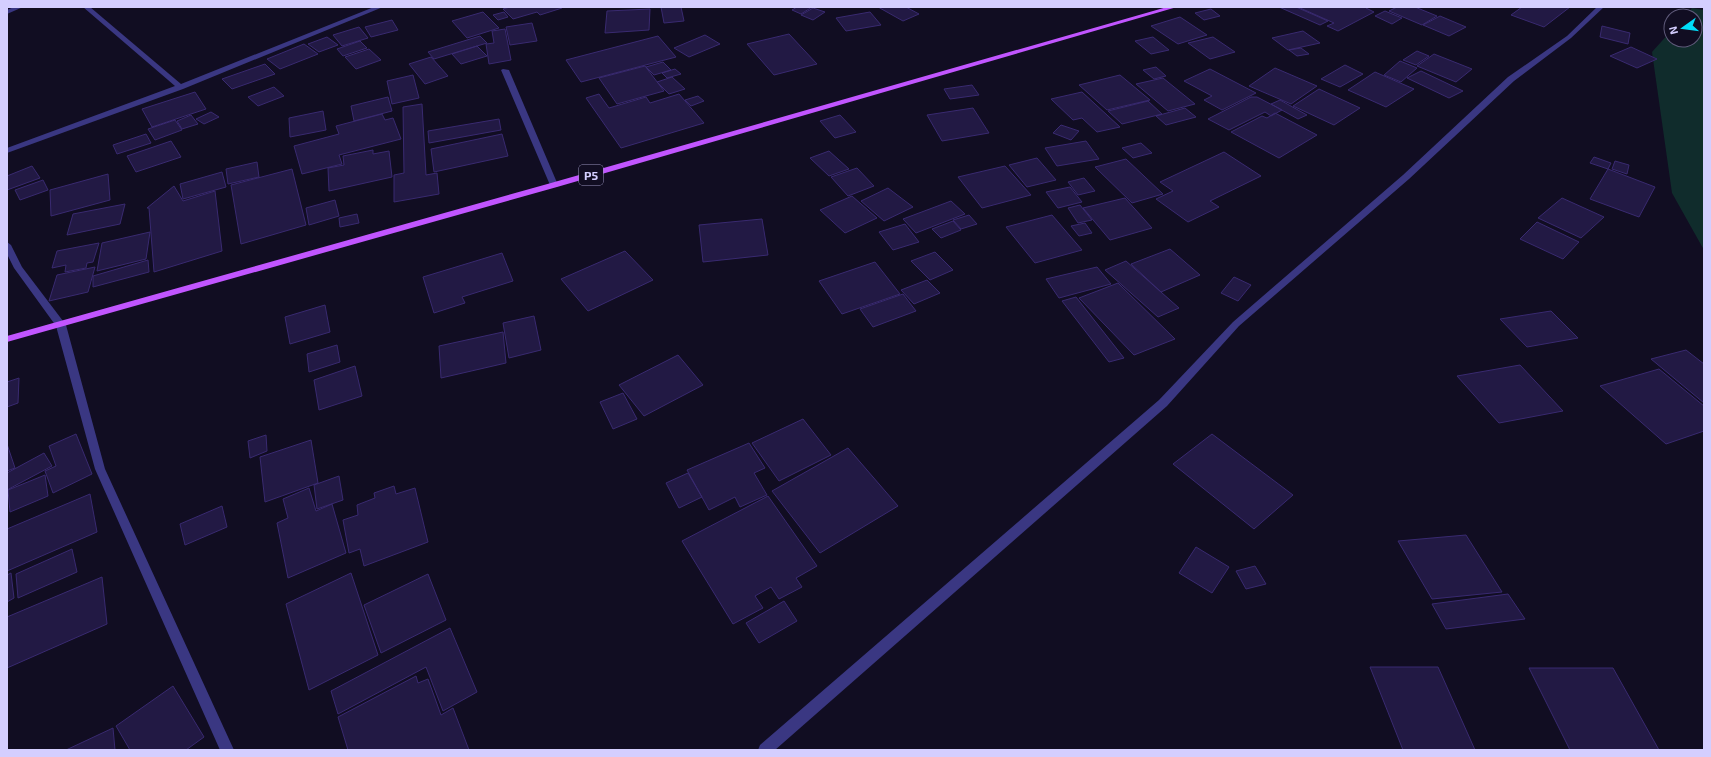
<svg xmlns="http://www.w3.org/2000/svg" width="1711" height="757" font-family="'Exo 2',sans-serif">
<style>
.green{fill:#102c2c}
.building{fill:#221944;stroke:#392a70}
.lines{fill:none;stroke-linecap:round;stroke-linejoin:round}
.street{fill:#3a3782;fill-rule:evenodd}
.primary{fill:#c155ff;fill-rule:evenodd}
.labels{text-anchor:middle;dominant-baseline:central;stroke-width:3;stroke-linejoin:round;paint-order:stroke}
.shield{fill:#110d22;stroke:#9a94bd;stroke-width:1}
.shield-label{font-size:12px;font-weight:bold;fill:#d4ceff}
</style>
<rect width="100%" height="100%" fill="#110d22"/>
<path class="green" d="M1692,8L1704,10V250L1672,193L1652,52L1671,31V40H1695V16H1685Z"/>
<path class="building" d="M510,7H561L562,8L540,15L537,12L513,19L503,9Z
M661,7H681L684,21L664,23Z
M797,7H812L801,14L792,10Z
M878,7H906L919,14L903,21Z
M1279,7H1296L1328,21L1320,25Z
M1298,7H1368L1366,8L1374,12L1338,31L1327,26L1334,23Z
M1397,7H1415L1437,16L1422,25L1389,11Z
M1522,7H1570L1544,27L1511,15Z
M813,8L825,12L813,20L801,15Z
M650,9L649,30L605,33L607,11Z
M1211,9L1220,16L1204,20L1195,13Z
M1385,11L1402,18L1392,24L1375,16Z
M483,12L499,28L467,38L452,21Z
M504,12L508,17L498,20L493,15Z
M870,12L881,25L846,31L836,18Z
M1440,16L1466,27L1449,36L1423,25Z
M1180,17L1207,35L1178,44L1151,26Z
M392,20L398,30L371,37L365,27Z
M532,23L537,41L510,45L506,27Z
M1602,26L1630,33L1628,44L1600,37Z
M359,27L368,38L342,46L333,35Z
M505,29L511,60L489,64L486,44L494,43L492,31Z
M1303,31L1320,43L1288,50L1272,38Z
M789,34L817,64L774,75L747,44Z
M705,35L720,44L689,57L674,48Z
M480,36L487,43L434,59L428,52Z
M658,36L676,57L581,82L566,60Z
M327,37L338,45L319,52L308,44Z
M1153,37L1169,50L1151,54L1135,41Z
M1213,37L1235,52L1210,59L1188,43Z
M360,41L367,48L343,56L337,49Z
M304,44L318,54L280,69L267,59Z
M477,46L487,56L461,64L452,54Z
M1631,47L1657,59L1637,68L1610,56Z
M1301,48L1309,54L1297,56L1289,50Z
M369,49L381,60L356,69L345,57Z
M1417,51L1429,56L1416,65L1403,60Z
M1434,54L1472,69L1456,82L1417,66Z
M431,57L448,76L425,84L409,64Z
M1400,61L1417,68L1401,82L1384,75Z
M663,62L671,70L654,75L646,67Z
M265,64L275,74L232,89L222,79Z
M1345,65L1363,74L1340,87L1321,79Z
M645,66L664,91L617,104L599,78Z
M1156,67L1166,76L1154,79L1143,70Z
M1275,68L1317,86L1291,104L1249,86Z
M675,69L681,74L667,78L662,73Z
M1210,69L1256,93L1222,110L1204,100L1212,96L1184,81Z
M1421,71L1463,91L1449,98L1407,78Z
M1375,72L1414,89L1386,107L1348,90Z
M413,75L419,98L392,104L387,81Z
M1120,75L1150,100L1107,110L1079,85Z
M672,77L685,89L669,94L657,82Z
M1163,78L1195,104L1168,111L1136,84Z
M972,85L979,95L950,99L944,89Z
M274,87L284,96L258,106L248,97Z
M1319,89L1360,108L1334,125L1293,106Z
M195,92L206,109L152,127L142,109Z
M1082,92L1120,127L1097,132L1082,118L1073,120L1051,99Z
M599,94L609,108L646,97L650,103L679,94L704,123L621,148L586,98Z
M698,96L704,101L691,106L685,100Z
M388,97L392,111L354,121L351,106Z
M1251,97H1257L1282,110L1271,116L1265,112L1229,130L1208,119Z
M1280,100L1307,115L1298,119L1271,104Z
M1148,101L1162,114L1122,124L1108,111Z
M422,104L426,175L437,173L439,194L394,202V175L404,173L403,107Z
M973,108L989,133L942,141L927,115Z
M1185,108L1196,117L1166,125L1156,116Z
M323,111L326,130L290,137L289,118Z
M211,112L219,117L204,124L196,119Z
M1275,113L1317,135L1279,158L1231,132L1262,116L1267,118Z
M382,114L385,120L393,118L401,139L339,155L342,164L302,174L294,146L339,134L336,126Z
M191,115L198,124L182,129L177,121Z
M840,115L856,132L835,138L820,121Z
M499,119L501,130L429,143L428,131Z
M175,120L182,130L155,140L148,129Z
M1061,125L1079,131L1071,140L1053,133Z
M146,134L151,143L117,154L113,145Z
M502,134L508,156L434,172L431,149Z
M171,141L181,157L136,172L127,156Z
M1086,141L1099,159L1057,166L1045,148Z
M1141,143L1152,153L1133,158L1122,148Z
M373,150V154L389,151L392,177L329,191L328,168L344,165L343,156Z
M829,151L849,169L829,176L810,158Z
M1224,152L1261,176L1210,201L1219,207L1188,222L1156,199L1173,191L1160,182Z
M1594,157L1611,163L1608,169L1590,163Z
M1037,158L1056,180L1027,187L1009,165Z
M1126,159L1163,194L1132,203L1095,167Z
M1615,161L1629,165L1627,174L1612,169Z
M257,162L259,177L228,184L226,169Z
M32,166L40,178L7,190V176Z
M1005,166L1031,195L982,208L958,177Z
M857,168L874,186L848,196L831,177Z
M292,169L306,225L241,244L231,185Z
M1608,169L1655,187L1639,217L1590,199Z
M222,172L226,187L183,199L180,184Z
M108,174L110,200L51,216L50,190Z
M1084,178L1095,191L1078,195L1068,182Z
M43,180L48,190L20,200L15,190Z
M174,186L183,201L215,191L222,251L154,272L149,208H147Z
M1070,187L1082,202L1058,208L1046,192Z
M888,188L913,207L884,221L861,201Z
M852,196L877,218L845,233L820,210Z
M1125,198L1152,228L1110,240L1083,208Z
M1562,198L1604,217L1581,238L1538,218Z
M335,200L339,216L309,225L306,208Z
M951,201L965,214L916,233L903,219Z
M125,204L120,224L67,235L73,214Z
M1080,205L1092,220L1078,223L1068,208Z
M357,214L359,223L340,227L339,218Z
M969,215L977,224L961,229L953,220Z
M1052,215L1082,250L1035,263L1006,227Z
M762,219L768,255L703,262L699,225Z
M953,221L961,230L941,238L932,229Z
M1537,222L1579,242L1563,259L1520,239Z
M1085,223L1092,233L1079,236L1071,226Z
M905,224L919,242L893,250L879,232Z
M150,232L146,259L97,271L102,243Z
M99,243L93,262L87,263L86,268L65,272L66,265L52,268L57,251Z
M1170,249L1200,275L1161,292L1131,264Z
M625,251L653,280L588,311L561,279Z
M935,252L953,270L930,280L911,261Z
M502,253L513,281L462,297L465,303L434,313L423,277Z
M148,260L149,272L93,287V276Z
M1126,261L1179,308L1158,317L1105,270Z
M875,262L900,294L842,314L819,281Z
M95,267L88,292L49,301L57,275Z
M1097,267L1111,284L1059,298L1046,279Z
M1234,277L1251,285L1238,301L1221,293Z
M927,280L940,293L914,304L901,290Z
M1118,283L1175,339L1134,355L1079,298Z
M903,294L916,311L873,327L860,309Z
M1076,297L1124,358L1109,362L1062,301Z
M325,305L330,332L290,344L285,317Z
M1551,311L1578,338L1527,347L1500,319Z
M534,316L541,350L509,358L503,323Z
M503,332L506,363L441,378L439,346Z
M337,345L340,362L309,372L307,354Z
M1686,350L1704,364V403L1651,359Z
M678,355L703,385L644,416L619,385Z
M1520,365L1563,411L1499,423L1457,376Z
M355,366L362,396L319,410L314,380Z
M1659,369L1704,406V431L1666,444L1600,386Z
M19,378L18,403L7,407V382Z
M623,393L637,419L613,429L600,402Z
M803,419L831,455L779,481L752,443Z
M76,434L92,474L53,493L45,471L56,466L49,446Z
M1212,434L1293,495L1254,529L1173,464Z
M266,435L267,451L250,458L248,441Z
M311,440L318,483L265,502L260,457Z
M749,443L765,468L754,473L767,495L740,507L735,497L709,510L687,470Z
M7,444L15,468L7,471Z
M848,448L898,506L820,553L772,491Z
M44,453L52,466L7,490V473Z
M688,473L702,497L679,508L666,483Z
M45,475L48,496L10,512L8,490Z
M339,476L343,500L317,509L314,485Z
M394,486L396,494L415,488L428,542L364,566L360,549L349,553L343,520L358,515L357,505L375,498L374,493Z
M309,488L316,511L332,504L346,553L288,578L277,523L288,518L283,499Z
M90,494L97,532L7,571V529Z
M768,496L817,566L796,578L802,587L779,599L771,587L755,596L763,608L733,624L682,541Z
M222,506L227,527L185,545L180,524Z
M1466,535L1502,592L1432,599L1398,541Z
M1196,547L1229,567L1212,593L1179,573Z
M72,549L77,572L18,598L16,574Z
M1255,566L1266,584L1246,589L1236,571Z
M11,573L14,598L7,602V575Z
M351,573L378,655L309,690L286,604Z
M428,574L446,620L381,653L364,605Z
M102,577L107,624L7,668V617Z
M1508,594L1525,619L1446,629L1432,604Z
M784,601L797,621L759,643L746,623Z
M450,628L477,692L443,711L426,667L338,714L331,691Z
M1370,667H1438L1475,750H1403Z
M1529,668H1613L1659,750H1570Z
M416,676L418,683L428,679L441,715L453,708L469,750H348L338,717Z
M173,686L204,737L186,750H130L116,726Z
M113,728L115,750H66Z"/>
<g class="lines">
<path class="street" d="M14,7H23L7,14V10Z
M83,7H90L181,84L374,7H383L183,89L7,153V148L175,86Z
M1597,7H1604L1571,38L1514,81L1409,179L1239,326L1167,406L775,750H758L760,745L1159,400L1233,322L1403,175L1508,77L1567,36Z
M503,69L509,70L558,185L557,187H551L550,185L501,70Z
M7,242L11,245L22,267L66,325L105,469L234,750H220L95,469L56,326L14,268L7,254Z"/>
<path class="primary" d="M1167,7H1177L557,187L7,342V336L551,183Z"/>
</g>
<g class="labels">
<rect class="shield" x="579" y="165" width="24" height="20" rx="3"/>
<g class="shield-label">
<text x="591" y="175">P5</text>
</g>
</g>
<rect width="1711" height="757" fill="none" stroke="#d4ceff" stroke-width="16"/>
<g transform="translate(1683 28) rotate(256)"><circle r="19" fill="#110d22" stroke="#5f5a7a"/>
<path d="M0-3L7 15L0 10L-7 15Z" fill="#00ddf9"/>
<text y="-6" font-size="11" font-weight="bold" text-anchor="middle" fill="#d4ceff">N</text>
</g>
</svg>
